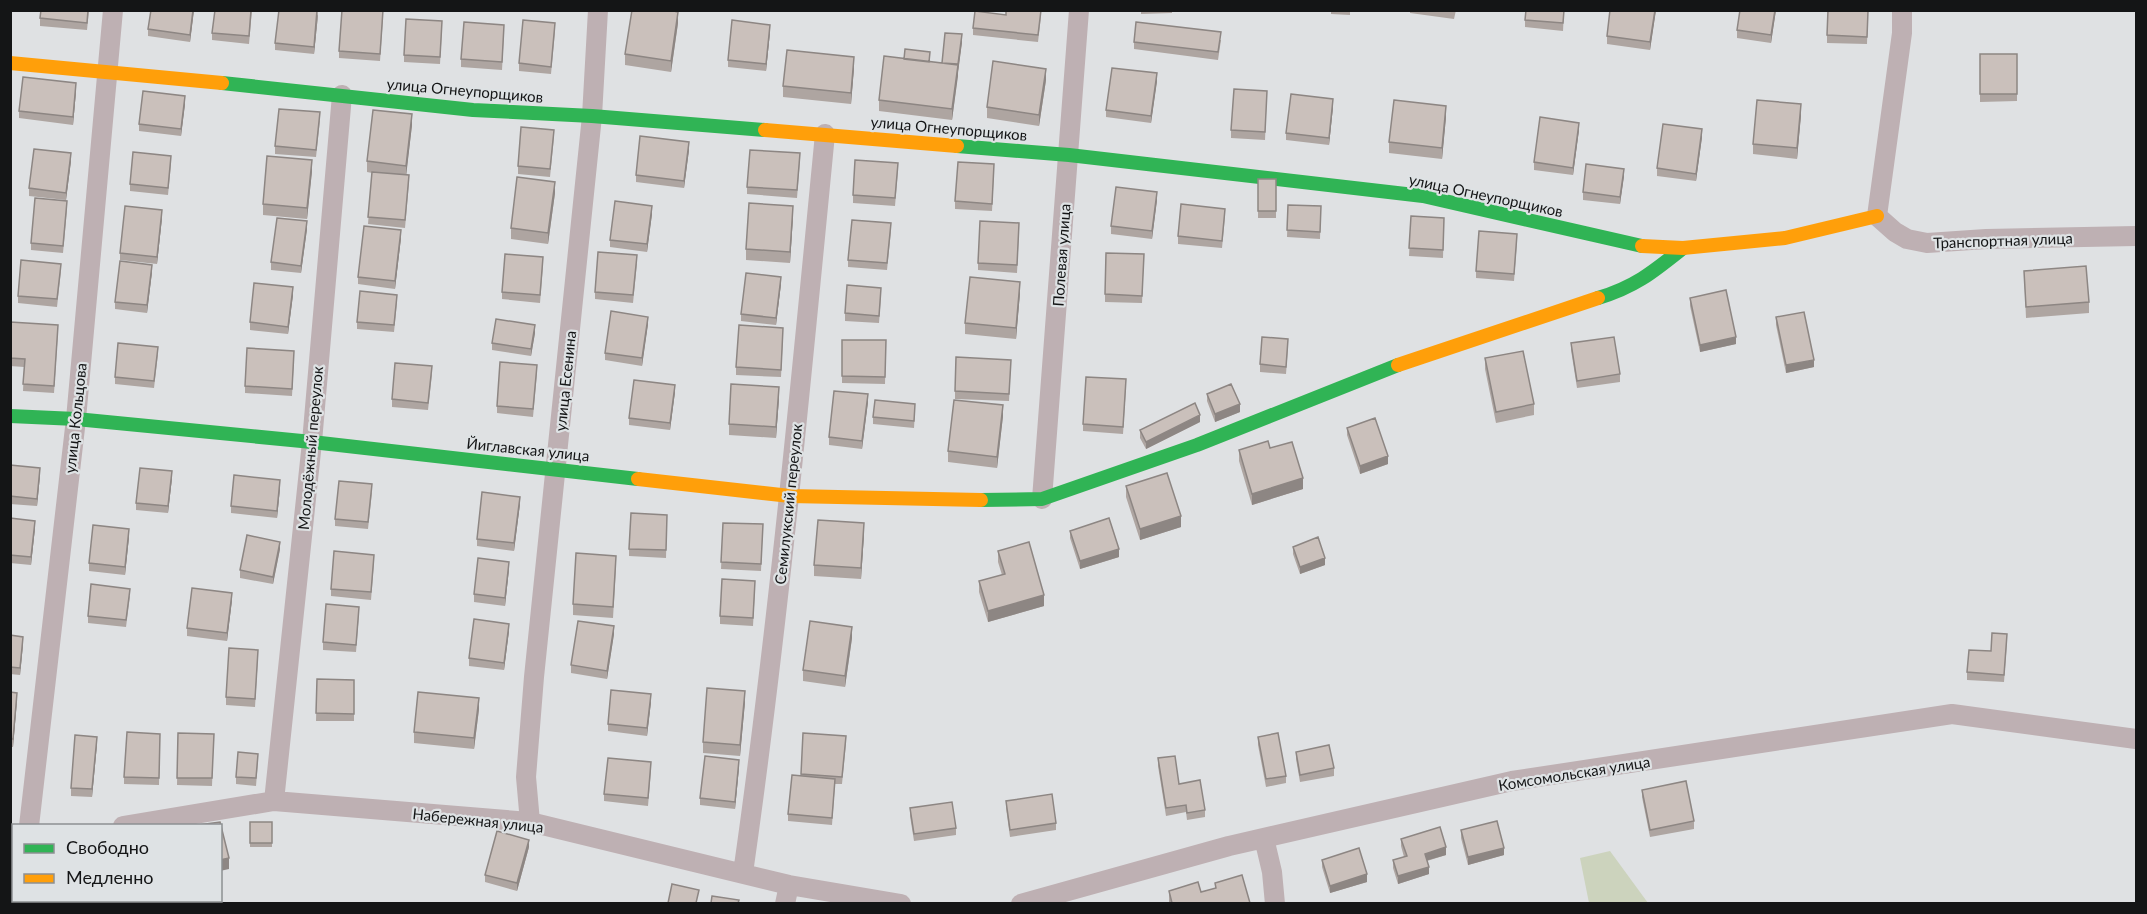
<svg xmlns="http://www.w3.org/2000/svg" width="2147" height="914" font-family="Lato,sans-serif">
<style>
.green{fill:#ccd3bd}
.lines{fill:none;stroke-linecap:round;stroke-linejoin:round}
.street{stroke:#beb0b3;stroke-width:20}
.fast{stroke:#30b455;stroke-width:14}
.slow{stroke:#ff9f0a;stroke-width:14}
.wall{fill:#aea5a1}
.shaded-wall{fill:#8d8683}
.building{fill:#cac0bb;stroke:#8d8683;stroke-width:1.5}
.labels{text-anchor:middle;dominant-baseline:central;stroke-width:4.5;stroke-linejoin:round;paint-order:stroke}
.street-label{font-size:15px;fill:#141516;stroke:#dee2e4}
</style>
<rect width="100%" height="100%" fill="#dfe1e3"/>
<path class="green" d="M1610,851L1648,903H1589L1580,858Z"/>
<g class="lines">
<path class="street" d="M1902,10V33L1877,216L1895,232L1907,239L1927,243L1986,239L2136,236
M1042,499L1079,10
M274,801L312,442L342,95
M530,822L526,777L534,677L592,116L598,10
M29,826L76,419L113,10
M123,826L274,801L530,822L789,885L901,904
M1264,838L1272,872L1275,904
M10,847L14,846
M743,873C778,628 801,381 825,134
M24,904L25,900
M785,904L789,885
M1021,904L1229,846L1512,781L1952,714L2136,739"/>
<path class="fast" d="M222,83L473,110L592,116L765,130
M957,146L1069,155L1423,196L1642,246
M1598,298C1635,287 1653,272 1683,248
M10,416L76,419L312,442L638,479
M981,500L1042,499L1197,445L1398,365"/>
<path class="slow" d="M10,63L222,83
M765,130L957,146
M1642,246L1683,248L1785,238L1877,216
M1398,365L1598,298
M638,479L790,496L981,500"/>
</g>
<path class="wall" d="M89,10L87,30L40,26V18Z
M194,10L190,42L148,36V29Z
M252,10L249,44L212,40V33Z
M1141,10H1172V13L1141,14Z
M1331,10H1350V15L1331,14Z
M1410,10H1456L1454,19L1410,13Z
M1564,10L1563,31L1525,27V20Z
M1656,10L1650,50L1607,44V36Z
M1776,10L1771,43L1737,38V30Z
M1868,11L1867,44L1827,43V35Z
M318,15L314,54L275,50V43Z
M1006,15L1041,16L1038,42L973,35V28Z
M383,18L380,61L339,58V51Z
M678,23L671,72L625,65V54Z
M442,29L440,64L404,62V55Z
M555,31L551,74L519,71V63Z
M504,32L502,70L461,67V59Z
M770,32L766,71L728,67V60Z
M1221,40L1218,60L1134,49V42Z
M962,42L952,120L879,111V100L929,62L942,63Z
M1980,54H2017V101L1980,102Z
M854,68L851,104L783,97V86Z
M1046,80L1039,126L987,118V107Z
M1157,81L1151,123L1106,117V110Z
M76,91L73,125L19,118V111Z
M1267,91L1265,140L1231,138V130Z
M185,104L181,136L139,131V124Z
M1333,107L1329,145L1286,140V133Z
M1801,115L1797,159L1753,154V144Z
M1446,117L1442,159L1389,153V142Z
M320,120L316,157L275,154V146Z
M412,125L406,175L409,182L405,228L368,224L372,173L367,172V161Z
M1579,130L1573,175L1534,170V162Z
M554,137L550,177L518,174V166Z
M1702,137L1696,181L1657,176V168Z
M689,150L684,188L636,182V175Z
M800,160L797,198L747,194V187Z
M71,161L66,200L29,196V188Z
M171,164L168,195L130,191V184Z
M898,170L895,206L853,203V195Z
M312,171L307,219L263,215V204Z
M994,172L992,211L955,209V201Z
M1624,176L1620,204L1583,200V192Z
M1258,179H1276V218H1258Z
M555,193L548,244L511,239V228Z
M1157,200L1152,239L1111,234V226Z
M1288,205L1321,206L1320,239L1287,237Z
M67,209L63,253L31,250V243Z
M652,214L647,252L610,247V240Z
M793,216L790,263L746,260V249Z
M1225,216L1222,248L1178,244V236Z
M1411,216L1444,218L1443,258L1409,256Z
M162,218L157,264L120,260V253Z
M307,229L301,273L271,270V262Z
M891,231L887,270L848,267V260Z
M1019,231L1017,273L978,270V263Z
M401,238L395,289L358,284V277Z
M1517,242L1514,281L1476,278V271Z
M1144,254L1142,303L1105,302V294Z
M637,263L633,303L595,299V292Z
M543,265L540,303L502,299V292Z
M61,271L57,307L18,303V296Z
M2024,271L2089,302V313L2026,318Z
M152,272L147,313L115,309V302Z
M781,284L776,325L741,321V314Z
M1020,293L1016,339L965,334V323Z
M293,295L288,334L250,330V322Z
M881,296L879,323L845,321V313Z
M1690,298L1736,344L1700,352L1690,306Z
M397,302L394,332L357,329V322Z
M1776,317L1814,367L1786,373L1776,325Z
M10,322L58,332L54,393L23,391L24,367L10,366Z
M648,324L642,366L605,360V353Z
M535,333L531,356L492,350V343Z
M783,335L781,377L736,375V367Z
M842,340H886L885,384L842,383Z
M1571,343L1620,374V382L1577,388L1571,350Z
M1288,347L1286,374L1260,372V364Z
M158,354L154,388L115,384V377Z
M1485,358L1534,404V415L1496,423L1485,369Z
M294,359L292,396L245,393V386Z
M1011,360L1009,401L955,399V391Z
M537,373L533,417L497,413V406Z
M432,374L428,410L392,407V399Z
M1126,387L1123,434L1083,431V424Z
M675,392L670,430L629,425V418Z
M1207,394L1240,412L1215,422L1207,401Z
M779,398L776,438L729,435V424Z
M868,402L862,449L829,445V437Z
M915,411L914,428L873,424V417Z
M1003,416L997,468L948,462V451Z
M1200,422L1146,449L1140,438V430Z
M1347,428L1388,464L1360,474L1347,435Z
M1239,450L1303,489L1252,505L1239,461Z
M10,465L40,475L37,506L10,504Z
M172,478L168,513L136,510V503Z
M1126,486L1181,527L1140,540L1126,497Z
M280,488L277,518L231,513V506Z
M372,492L368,529L335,526V519Z
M520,504L514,551L477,546V539Z
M667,515L666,558L629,556V549Z
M10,518L35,528L31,565L10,563Z
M723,523L763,524L761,571L721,569Z
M1070,531L1119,557L1080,569L1070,538Z
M864,534L861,579L814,576V565Z
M129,537L125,575L89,571V563Z
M1293,547L1325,565L1300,574L1293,554Z
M280,549L273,584L240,578V570Z
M998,551L1044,606L988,622L979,592V581L1002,575L998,562Z
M374,562L371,600L331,596V589Z
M616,567L613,618L573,615V604Z
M509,569L505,606L474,602V594Z
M755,589L753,626L720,624V616Z
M130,596L126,627L88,623V616Z
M232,600L227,641L187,636V628Z
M359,614L356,652L323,650V642Z
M509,631L504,670L469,666V658Z
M614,634L607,679L571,673V665Z
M10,635L23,644L20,675L10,674Z
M852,638L845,687L803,681V670Z
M2007,642L2004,682L1967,680V672L1991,651Z
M258,657L255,707L226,705V697Z
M317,679L354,680V721H316Z
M10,692L17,700L13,747H10Z
M651,702L647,736L608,731V724Z
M745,702L740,756L703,753V742Z
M479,709L474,749L414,743V732Z
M178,733L214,734L212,786L177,785Z
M160,734L159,785L124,784V777Z
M1258,737L1286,776V783L1266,787L1258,745Z
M846,743L842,784H835L832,825L788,821V814L801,774Z
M97,744L92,797L71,796V788Z
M1296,752L1334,768V776L1300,782L1296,759Z
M1158,758L1179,784L1205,810V817L1187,820L1186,812L1166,816L1158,766Z
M258,761L256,786L236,784V777Z
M739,767L735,809L700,805V798Z
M651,770L648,806L604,801V794Z
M1642,790L1694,821V829L1650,837L1642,797Z
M1006,801L1056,823V830L1010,837L1006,808Z
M910,808L956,828V835L914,841L910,816Z
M250,822H272V847H250Z
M1461,830L1504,855L1468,865L1461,838Z
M1401,839L1446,855L1427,861L1429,874L1398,884L1393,868V860L1404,857L1401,846Z
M529,847L517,891L485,882V875Z
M1322,860L1367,882L1330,893L1322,867Z
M1215,883L1250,903H1169V891L1201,892L1215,889Z"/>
<path class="shaded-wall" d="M193,10H194L190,42V35Z
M318,10V15L314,54V47Z
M1655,10H1656L1650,50V42Z
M1775,10H1776L1771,43V35Z
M678,12V23L671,72V61Z
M770,25V32L766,71V64Z
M962,34V42L958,72V64Z
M854,57V68L851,104V93Z
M958,65V76L952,120V109Z
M1046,69V80L1039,126V115Z
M1157,73V81L1151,123V116Z
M76,83V91L73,125V117Z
M185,96V104L181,136V129Z
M1333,99V107L1329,145V138Z
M1801,104V115L1797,159V148Z
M1446,106V117L1442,159V148Z
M412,114V125L406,177V166Z
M1579,123V130L1573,175V168Z
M1702,129V137L1696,181V174Z
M689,142V150L684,188V181Z
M71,153V161L66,200V193Z
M312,160V171L307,219V208Z
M1624,169V176L1620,204V197Z
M555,182V193L548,244V233Z
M1157,192V200L1152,239V231Z
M652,206V214L647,252V244Z
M793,206V216L790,263V252Z
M162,210V218L157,264V257Z
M307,221V229L301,273V266Z
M401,230V238L395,289V281Z
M152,265V272L147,313V305Z
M781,277V284L776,325V318Z
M1020,282V293L1016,339V328Z
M293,287V295L288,334V327Z
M648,317V324L642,366V358Z
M535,325V333L531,356V349Z
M1736,337V344L1700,352V345Z
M1814,360V367L1786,373V365Z
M675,385V392L670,430V423Z
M779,387V398L776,438V427Z
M868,394V402L862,449V441Z
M1240,404V412L1215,422V414Z
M1003,405V416L997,468V457Z
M1200,415V422L1146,449V442Z
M1388,456V464L1360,474V466Z
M40,468V475L37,506V499Z
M172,471V478L168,513V506Z
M1303,478V489L1252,505V494Z
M280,480V488L277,518V511Z
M520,497V504L514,551V543Z
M1181,516V527L1140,540V529Z
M35,521V528L31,565V557Z
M864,523V534L861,579V568Z
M129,529V537L125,575V567Z
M280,542V549L273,584V577Z
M1119,549V557L1080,569V561Z
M1325,558V565L1300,574V567Z
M509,562V569L505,606V598Z
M232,593V600L227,641V633Z
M1044,595V606L988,622V611Z
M509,624V631L504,670V663Z
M614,626V634L607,679V671Z
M852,627V638L845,687V676Z
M23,637V644L20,675V668Z
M745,691V702L740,756V745Z
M17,693V700L13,747V739Z
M651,694V702L647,736V728Z
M479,698V709L474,749V738Z
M97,737V744L92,797V789Z
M739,760V767L735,809V802Z
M529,840V847L517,891V883Z
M1446,847V855L1425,861V854Z
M1504,848V855L1468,865V857Z
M229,858V869L220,871V860Z
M1429,867V874L1398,884V876Z
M1367,874V882L1330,893V886Z"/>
<path class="building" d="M41,10H88L87,23L40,18Z
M151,10H193L190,35L148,29Z
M215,10H251L249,36L212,33Z
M279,10H317L314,47L275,43Z
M342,10H383L380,54L339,51Z
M632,10H669L678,12L671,61L625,54Z
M1006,10H1041L1038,35L973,28L975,11L1006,15Z
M1526,10H1564L1563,23L1525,20Z
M1610,10H1655L1650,42L1607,36Z
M1740,10H1775L1771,35L1737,30Z
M1828,10L1868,11L1867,37L1827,35Z
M406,19L442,21L440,57L404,55Z
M523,20L555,23L551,67L519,63Z
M732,20L770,25L766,64L728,60Z
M464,22L504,25L502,62L461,59Z
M1136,22L1221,32L1218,52L1134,42Z
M945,33L962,34L958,64L942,63Z
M905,49L930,52L929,62L904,59Z
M787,50L854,57L851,93L783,86Z
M1980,54H2017V94H1980Z
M884,56L958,65L952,109L879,100Z
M993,61L1046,69L1039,115L987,107Z
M1112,68L1157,73L1151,116L1106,110Z
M23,77L76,83L73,117L19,111Z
M1234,89L1267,91L1265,132L1231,130Z
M143,91L185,96L181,129L139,124Z
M1291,94L1333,99L1329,138L1286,133Z
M1394,100L1446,106L1442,148L1389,142Z
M1757,100L1801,104L1797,148L1753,144Z
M279,109L320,112L316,150L275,146Z
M373,110L412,114L406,166L367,161Z
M1540,117L1579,123L1573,168L1534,162Z
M1663,124L1702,129L1696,174L1657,168Z
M521,127L554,130L550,169L518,166Z
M640,136L689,142L684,181L636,175Z
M34,149L71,153L66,193L29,188Z
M750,150L800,153L797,190L747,187Z
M133,152L171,156L168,188L130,184Z
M267,156L312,160L307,208L263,204Z
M855,160L898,163L895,198L853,195Z
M958,162L994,164L992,204L955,201Z
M1586,164L1624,169L1620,197L1583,192Z
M372,172L409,175L405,220L368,217Z
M517,177L555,182L548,233L511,228Z
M1258,179H1276V211H1258Z
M1116,187L1157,192L1152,231L1111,226Z
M35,198L67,201L63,246L31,243Z
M615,201L652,206L647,244L610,240Z
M749,203L793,206L790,252L746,249Z
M1181,204L1225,209L1222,241L1178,236Z
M1288,205L1321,206L1320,232L1287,230Z
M125,206L162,210L157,257L120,253Z
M1411,216L1444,218L1443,250L1409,248Z
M277,218L307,221L301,266L271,262Z
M852,220L891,223L887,263L848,260Z
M980,221L1019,223L1017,265L978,263Z
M364,226L401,230L395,281L358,277Z
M1479,231L1517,234L1514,274L1476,271Z
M598,252L637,255L633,295L595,292Z
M1106,253L1144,254L1142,296L1105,294Z
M505,254L543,257L540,295L502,292Z
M21,260L61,264L57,299L18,296Z
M120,261L152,265L147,305L115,302Z
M2086,266L2089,302L2026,307L2024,271Z
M746,273L781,277L776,318L741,314Z
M970,277L1020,282L1016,328L965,323Z
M254,283L293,287L288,327L250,322Z
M847,285L881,288L879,316L845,313Z
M1726,290L1736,337L1700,345L1690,298Z
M360,291L397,295L394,325L357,322Z
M611,311L648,317L642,358L605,353Z
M1804,312L1814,360L1786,365L1776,317Z
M496,319L535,325L531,349L492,343Z
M10,322L58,325L54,386L23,384L25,359L10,358Z
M739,325L783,328L781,370L736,367Z
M1262,337L1288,339L1286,367L1260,364Z
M1614,337L1620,374L1577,381L1571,343Z
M842,340H886L885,377L842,376Z
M118,343L158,347L154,381L115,377Z
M247,348L294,351L292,389L245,386Z
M1523,351L1534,404L1496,412L1485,358Z
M956,357L1011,360L1009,394L955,391Z
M500,362L537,365L533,409L497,406Z
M395,363L432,366L428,403L392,399Z
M1086,377L1126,379L1123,427L1083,424Z
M634,380L675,385L670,423L629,418Z
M731,384L779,387L776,427L729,424Z
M1231,384L1240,404L1215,414L1207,394Z
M834,391L868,394L862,441L829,437Z
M875,400L915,404L914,421L873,417Z
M954,400L1003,405L997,457L948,451Z
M1195,403L1200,415L1146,442L1140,430Z
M1375,418L1388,456L1360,466L1347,428Z
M1268,441L1270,448L1292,442L1303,478L1252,494L1239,450Z
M10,465L40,468L37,499L10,496Z
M140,468L172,471L168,506L136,503Z
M1167,473L1181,516L1140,529L1126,486Z
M234,475L280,480L277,511L231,506Z
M339,481L372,484L368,522L335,519Z
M482,492L520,497L514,543L477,539Z
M631,513L667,515L666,550L629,549Z
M10,518L35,521L31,557L10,555Z
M1109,518L1119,549L1080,561L1070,531Z
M818,520L864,523L861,568L814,565Z
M723,523L763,524L761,564L721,562Z
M93,525L129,529L125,567L89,563Z
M247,535L280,542L273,577L240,570Z
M1318,537L1325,558L1300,567L1293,547Z
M1029,542L1044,595L988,611L979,581L1005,574L998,551Z
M334,551L374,555L371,592L331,589Z
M576,553L616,556L613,607L573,604Z
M478,558L509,562L505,598L474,594Z
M722,579L755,581L753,618L720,616Z
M91,584L130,589L126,620L88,616Z
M192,588L232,593L227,633L187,628Z
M326,604L359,607L356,645L323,642Z
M474,619L509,624L504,663L469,658Z
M578,621L614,626L607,671L571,665Z
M810,621L852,627L845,676L803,670Z
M1992,633L2007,634L2004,675L1967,672L1969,650L1991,651Z
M10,635L23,637L20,668L10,667Z
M229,648L258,650L255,699L226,697Z
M317,679L354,680V714L316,713Z
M707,688L745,691L740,745L703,742Z
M611,690L651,694L647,728L608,724Z
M10,692L17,693L13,739H10Z
M418,692L479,698L474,738L414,732Z
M127,732L160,734L159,778L124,777Z
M178,733L214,734L212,778H177Z
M803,733L846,736L842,777L801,774Z
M1278,733L1286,776L1266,779L1258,737Z
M75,735L97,737L92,789L71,788Z
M1329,745L1334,768L1300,775L1296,752Z
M238,752L258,754L256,778L236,777Z
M705,756L739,760L735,802L700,798Z
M1175,756L1179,784L1200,780L1205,810L1187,813L1186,805L1166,808L1158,758Z
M608,758L651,762L648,798L604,794Z
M792,775L835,779L832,818L788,814Z
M1686,781L1694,821L1650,830L1642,790Z
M1052,794L1056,823L1010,830L1006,801Z
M952,802L956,828L914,834L910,808Z
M1497,821L1504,848L1468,857L1461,830Z
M220,822L229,858L220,860V825H198Z
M250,822H272V843H250Z
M1440,827L1446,847L1425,854L1429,867L1398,876L1393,860L1407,856L1401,839Z
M497,831L529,840L517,883L485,875Z
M1359,848L1367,874L1330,886L1322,860Z
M1242,875L1250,903H1172L1169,891L1198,882L1201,892L1216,888L1215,883Z
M672,884L699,890L696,903H668Z
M712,896L739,900L738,903H711Z
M56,900H103V903H56Z"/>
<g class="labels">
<g class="street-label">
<text transform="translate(465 90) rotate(5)">улица Огнеупорщиков</text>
<text transform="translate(949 128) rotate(5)">улица Огнеупорщиков</text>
<text transform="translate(1486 195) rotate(12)">улица Огнеупорщиков</text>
<text transform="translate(2003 240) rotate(-2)">Транспортная улица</text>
<text transform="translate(1061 255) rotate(-86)">Полевая улица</text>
<text transform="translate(565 381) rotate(-84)">улица Есенина</text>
<text transform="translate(75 418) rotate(-84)">улица Кольцова</text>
<text transform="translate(310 448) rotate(-85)">Молодёжный переулок</text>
<text transform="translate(528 449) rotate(6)">Йиглавская улица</text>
<text transform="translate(788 504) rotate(-84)">Семилукский переулок</text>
<text transform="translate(1574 773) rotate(-9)">Комсомольская улица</text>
<text transform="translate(478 820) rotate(6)">Набережная улица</text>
</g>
</g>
<rect width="2147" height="914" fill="none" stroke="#141516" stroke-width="24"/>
<rect x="12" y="824" width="210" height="78" fill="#dee2e4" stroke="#8d9092" stroke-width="1.5"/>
<rect x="24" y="844" width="30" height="9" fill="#30b455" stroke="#8d9092" stroke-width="1.5"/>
<text x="66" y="854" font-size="18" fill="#141516">Свободно</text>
<rect x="24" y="874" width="30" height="9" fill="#ff9f0a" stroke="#8d9092" stroke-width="1.5"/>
<text x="66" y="884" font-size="18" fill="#141516">Медленно</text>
</svg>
